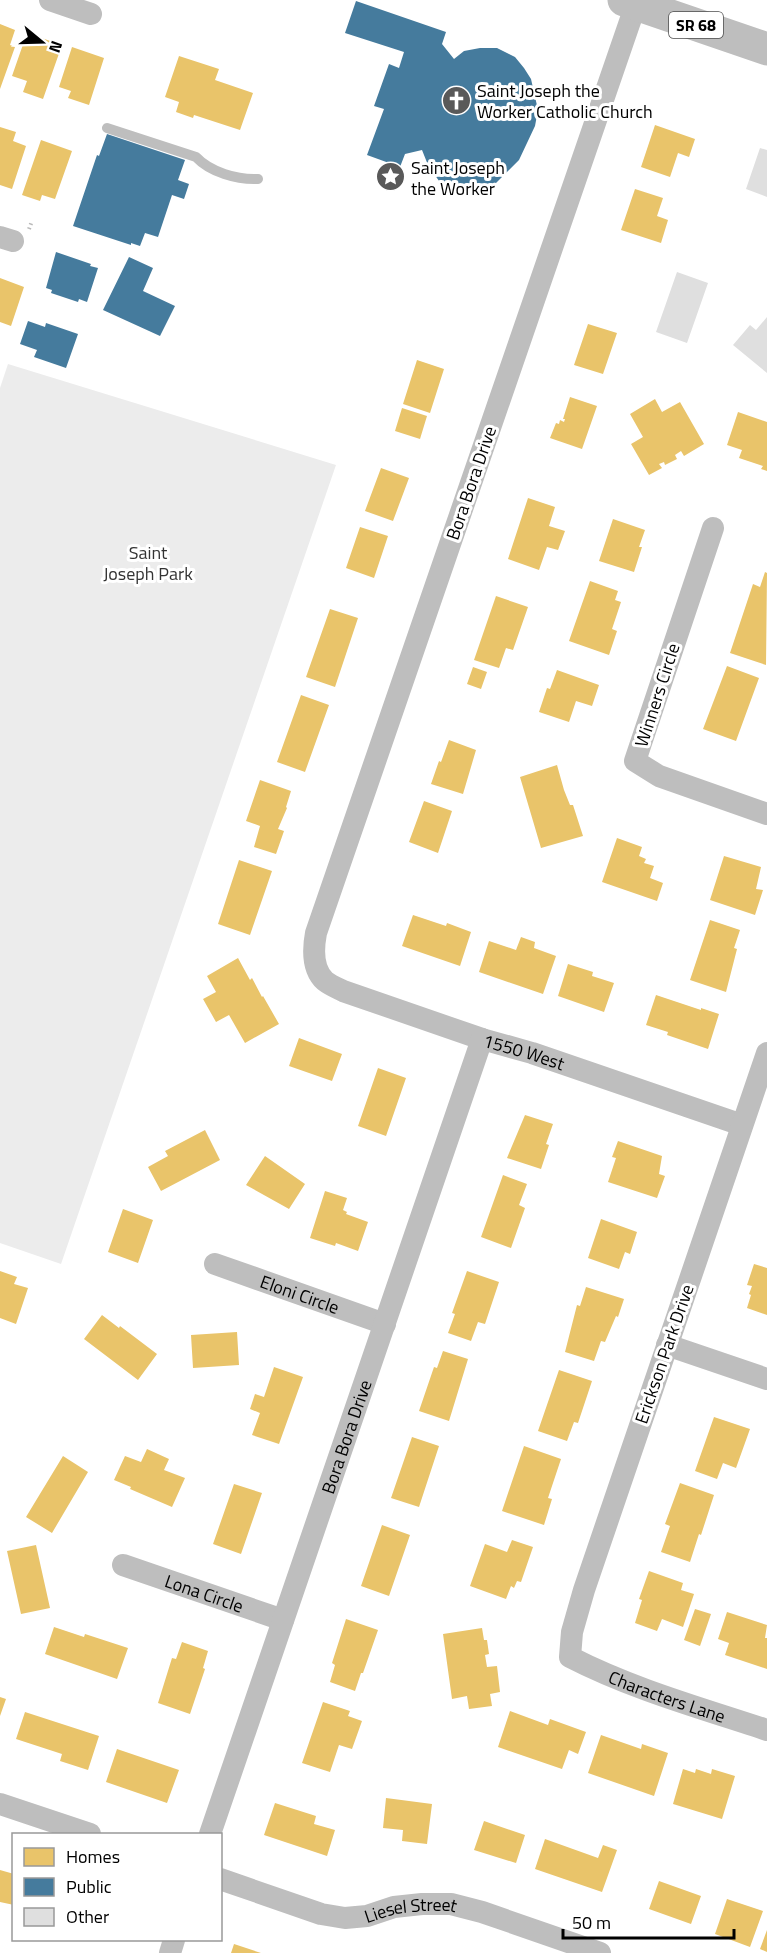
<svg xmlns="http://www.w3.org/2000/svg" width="767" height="1953" font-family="'Titillium Web',sans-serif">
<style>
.green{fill:#ececec}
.homes{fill:#e9c46a}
.public{fill:#457b9d}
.building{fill:#dfdfdf}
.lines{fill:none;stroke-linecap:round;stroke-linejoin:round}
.path{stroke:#b9b9b9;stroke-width:4;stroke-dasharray:1.5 3;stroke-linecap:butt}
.lane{stroke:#bebebe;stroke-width:10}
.street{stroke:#bebebe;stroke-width:22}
.primary{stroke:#bebebe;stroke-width:33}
.labels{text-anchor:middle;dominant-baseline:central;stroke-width:6;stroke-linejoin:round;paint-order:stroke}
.shield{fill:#fff;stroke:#4c4c4c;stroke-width:1.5}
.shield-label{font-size:16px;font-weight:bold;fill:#000}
.poi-label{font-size:18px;fill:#000;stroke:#fff;text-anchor:start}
.street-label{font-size:18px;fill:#000;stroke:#fff}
.park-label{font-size:18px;fill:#333;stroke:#fff}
</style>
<rect width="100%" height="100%" fill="#fff"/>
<path class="green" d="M8,364L336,465L61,1264L0,1243V388Z"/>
<path class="homes" d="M0,24L15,30L10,45L15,47L0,89Z
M27,33L62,45L43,99L23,92L27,81L12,76Z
M72,47L104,58L89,105L68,98L71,91L59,87Z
M179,56L219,69L215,80L253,93L240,130L194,115L193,118L176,112L179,102L165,97Z
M655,125L695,139L689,157L678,153L670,177L641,167Z
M0,127L16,132L13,141L26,146L12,189L0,185Z
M41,140L72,151L55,199L42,195L40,201L22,195Z
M635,189L663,198L657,216L668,220L661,243L621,230Z
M0,278L24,287L11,326L0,322Z
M588,324L617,333L603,374L574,365Z
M417,360L444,369L430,413L403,404Z
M570,397L597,406L582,449L550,438L556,423L559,424L560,420L564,422L565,419H563Z
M655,399L662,412L680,402L704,444L684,456L681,451L675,455L677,459L665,465L664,462L659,464L662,468L649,475L631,444L643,437L630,414Z
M402,408L427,416L420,439L395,431Z
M738,412L767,422V471L761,469L763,466L739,458L742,450L727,445Z
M381,468L409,478L393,521L365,511Z
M528,498L555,507L549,526L565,531L558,550L547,547L539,570L508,559Z
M613,519L645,530L639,547H642L634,572L599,561Z
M360,527L388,536L374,578L346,568Z
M765,572L767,573L766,665L730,653L753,584L760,587Z
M590,581L618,591L615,600L621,602L612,629L617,631L609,655L569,641Z
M496,596L528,607L513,650L506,648L499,668L474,660Z
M330,609L358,618L335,687L306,677Z
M727,666L759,678L736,741L703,729Z
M473,667L487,672L481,689L467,684Z
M557,670L599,685L592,706L576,701L569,722L539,712L547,688L550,689Z
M301,695L329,705L305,772L277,762Z
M449,740L476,750L463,794L431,784L439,761L441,762Z
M557,765L564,790L570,805H573L583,836L541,848L520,777Z
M260,780L291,791L286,807L287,808L278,829L284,831L276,854L254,847L260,826L246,821Z
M424,801L452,811L438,853L409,842Z
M617,838L642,847L639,856L646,859L644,863L654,866L650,878L663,883L657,901L602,882Z
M724,856L761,867L756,889L763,890L755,915L710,900Z
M239,860L272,871L250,935L218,924Z
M413,915L446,926L447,923L471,932L460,966L402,946Z
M710,920L740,930L734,948L737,949L726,992L690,980Z
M521,937L535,942L534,948L556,956L543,994L479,972L489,941L516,950Z
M238,958L250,980L252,978L262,997L263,996L279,1024L245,1043L229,1015L216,1022L203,999L216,992L207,976Z
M568,964L593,972L592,976L614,983L604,1012L558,996Z
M656,995L701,1010V1008L719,1014L708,1049L667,1035L668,1032L646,1025Z
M299,1038L342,1054L332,1081L289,1066Z
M378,1068L406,1078L386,1136L358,1126Z
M525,1115L553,1124L546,1144L549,1145L541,1169L507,1158Z
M205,1130L220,1160L161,1191L148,1167L168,1156L165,1151Z
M618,1141L662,1156L659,1174L665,1176L657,1198L608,1182L616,1158L612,1157Z
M265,1156L305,1184L289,1209L246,1185Z
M503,1175L527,1184L519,1205L525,1208L511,1248L481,1237Z
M325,1191L347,1198L343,1210L347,1212L346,1214L368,1222L358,1251L336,1243L335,1246L310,1238Z
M123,1209L153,1220L138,1263L108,1252Z
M601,1219L637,1232L630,1254L625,1252L619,1269L588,1258Z
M754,1264L767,1268V1315L747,1308L751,1295L749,1294L752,1286L747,1285Z
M0,1271L17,1277L14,1284L28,1288L16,1324L0,1318Z
M467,1271L499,1282L485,1324L478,1322L471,1341L448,1333L455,1314L452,1313Z
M586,1287L624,1299L618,1317L616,1316L605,1342L601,1341L594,1361L565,1352L577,1305L580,1306Z
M102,1315L119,1328L120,1326L157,1354L138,1380L84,1339Z
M237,1332L239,1365L193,1368L191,1335Z
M443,1351L468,1359L449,1421L419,1411L434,1367L437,1368Z
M274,1367L303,1377L279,1444L252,1435L260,1413L250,1409L255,1394L264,1397Z
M559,1370L592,1381L578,1423L574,1422L567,1441L538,1431Z
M714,1417L750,1429L736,1468L723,1463L717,1479L695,1471Z
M412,1437L439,1446L419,1507L391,1498Z
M524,1446L561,1459L548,1498L552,1499L544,1525L502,1511Z
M147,1449L169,1459L164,1470L185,1478L172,1507L130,1489L131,1487L114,1480L125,1456L141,1462Z
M63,1456L88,1472L52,1533L26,1517Z
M680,1483L714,1495L701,1535L699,1534L690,1562L661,1552L670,1526L665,1524Z
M234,1484L262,1493L241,1554L213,1544Z
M382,1525L410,1535L389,1596L361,1586Z
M512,1540L533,1547L521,1582L517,1581L514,1588L511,1586L506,1599L470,1586L485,1544L507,1552Z
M36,1545L50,1608L21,1614L7,1551Z
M649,1571L683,1583L681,1590L694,1594L683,1627L662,1619L657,1631L635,1623L642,1600L639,1599Z
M695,1609L711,1614L700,1646L684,1640Z
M727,1612L767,1625L765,1638H767V1669L725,1655L729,1643L718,1639Z
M346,1619L378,1630L363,1673H361L355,1691L330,1682L335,1665L332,1663Z
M54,1627L84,1637L85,1634L128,1648L117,1679L45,1654Z
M482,1628L484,1640H487L489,1654L485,1655L487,1667L497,1666L500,1692L490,1694L492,1706L469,1709L467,1696L452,1699L443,1634Z
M182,1642L208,1651L203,1668L205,1669L190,1714L158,1703L172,1658L176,1659Z
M0,1697L6,1699L0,1716Z
M323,1702L350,1711L348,1716L362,1721L352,1749L339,1745L330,1772L302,1763Z
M510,1711L548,1725L550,1719L586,1732L578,1754L569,1750L562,1769L498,1747Z
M25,1712L99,1736L88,1770L60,1761L62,1754L16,1739Z
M601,1735L641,1749L642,1744L668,1753L654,1796L588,1773Z
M117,1749L179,1770L167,1803L106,1782Z
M683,1769L695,1773L696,1769L711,1774L712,1769L735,1776L722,1819L673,1804Z
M386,1798L432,1804L427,1844L402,1841L403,1830L383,1828Z
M275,1803L316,1816L314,1824L335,1830L327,1856L264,1835Z
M484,1821L525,1835L516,1863L474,1850Z
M545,1839L598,1858L603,1845L617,1850L602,1892L535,1869Z
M0,1870L14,1874V1905L0,1902Z
M659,1881L701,1896L691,1924L649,1909Z
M727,1899L763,1911L750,1947L715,1934Z
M767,1930V1952L760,1949Z
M234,1944L261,1953H231Z"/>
<path class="public" d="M356,1L446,32L442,44L454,59L464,51L480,48H497L515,57L524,68L531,79L538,110L535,126L519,160L492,187L480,193L449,188L439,181L428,165L422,150L405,154L400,167L367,155L384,109L374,106L389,64L399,68L404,52L345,33Z
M107,134L185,160L178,180L189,184L184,199L172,195L158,237L145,233L140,246L131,243V245L73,226L97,155L99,156Z
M56,252L91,264L90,266L98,268L87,302L79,299L78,302L51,293L52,290L46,288Z
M129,257L153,268L143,291L175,306L160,336L103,310Z
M28,321L45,327L46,323L78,334L66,368L34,357L37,350L20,344Z"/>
<path class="building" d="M760,148L767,150V197L746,189Z
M677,272L708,283L687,343L656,332Z
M767,317V373L733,345L750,325L756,330Z"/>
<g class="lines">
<path class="path" d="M29,229L32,221"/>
<path class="lane" d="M107,128L196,157C210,172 237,180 258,179"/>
<g class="street">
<path d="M50,0L91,14"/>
<path id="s1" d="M636,4L316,933C313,949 312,969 325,981C330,985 337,988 343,991L482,1039L532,1053L742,1125"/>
<path d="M0,237L13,241"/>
<path d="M713,528L635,761L659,776L767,814"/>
<path id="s2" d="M767,1053L584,1590L572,1632L570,1657C632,1689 701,1708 767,1730"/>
<path id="s3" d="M215,1264L385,1324"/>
<path d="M667,1345L767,1379"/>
<path id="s4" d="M123,1565L283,1620"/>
<path d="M0,1804L90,1834"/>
<path id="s5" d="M210,1834L482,1039"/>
<path id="s6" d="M220,1879L321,1914L345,1918L367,1916L394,1907L422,1904H451L482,1912L600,1953"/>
<path d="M170,1953L174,1940"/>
</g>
<path class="primary" d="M624,0L767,49"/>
</g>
<defs>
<symbol id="church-disc" viewBox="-11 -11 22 22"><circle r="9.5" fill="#595959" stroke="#fff"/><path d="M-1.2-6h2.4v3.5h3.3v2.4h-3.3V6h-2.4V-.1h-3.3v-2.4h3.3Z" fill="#fff"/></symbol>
<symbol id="sight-disc" viewBox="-11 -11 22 22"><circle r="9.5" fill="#595959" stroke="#fff"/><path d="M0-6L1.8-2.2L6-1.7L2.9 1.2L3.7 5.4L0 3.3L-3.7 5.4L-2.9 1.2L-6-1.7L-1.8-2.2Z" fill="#fff"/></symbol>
</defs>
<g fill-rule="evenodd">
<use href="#church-disc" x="440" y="84" width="33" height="33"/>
<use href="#sight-disc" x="374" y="160" width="33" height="33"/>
</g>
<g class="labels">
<rect class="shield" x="669" y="12" width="54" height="26" rx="4.5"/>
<g class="shield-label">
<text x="696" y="25">SR 68</text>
</g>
<g class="poi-label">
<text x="477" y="90">Saint Joseph the<tspan x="477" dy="21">Worker Catholic Church</tspan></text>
<text x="411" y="167">Saint Joseph<tspan x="411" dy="21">the Worker</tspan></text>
</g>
<g class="street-label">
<text transform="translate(471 483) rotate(-71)">Bora Bora Drive</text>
<text transform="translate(657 695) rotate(-72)">Winners Circle</text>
<text stroke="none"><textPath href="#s1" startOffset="1245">1550 West</textPath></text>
<text stroke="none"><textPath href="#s3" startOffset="90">Eloni Circle</textPath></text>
<text transform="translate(664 1354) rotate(-71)">Erickson Park Drive</text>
<text stroke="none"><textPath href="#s5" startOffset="420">Bora Bora Drive</textPath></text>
<text stroke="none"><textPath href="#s4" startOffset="86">Lona Circle</textPath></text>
<text stroke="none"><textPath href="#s2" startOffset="741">Characters Lane</textPath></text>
<text stroke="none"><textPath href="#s6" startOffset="198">Liesel Street</textPath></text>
</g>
<g class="park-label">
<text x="148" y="552">Saint<tspan x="148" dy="21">Joseph Park</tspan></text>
</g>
</g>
<rect x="12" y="1833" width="210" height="108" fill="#ffffff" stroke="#999999" stroke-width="1.5"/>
<rect x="24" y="1848" width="30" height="18" fill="#e9c46a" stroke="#999999" stroke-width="1.5"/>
<text x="66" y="1863" font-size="18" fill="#000000">Homes</text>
<rect x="24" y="1878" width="30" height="18" fill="#457b9d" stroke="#999999" stroke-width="1.5"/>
<text x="66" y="1893" font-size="18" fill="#000000">Public</text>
<rect x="24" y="1908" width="30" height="18" fill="#dfdfdf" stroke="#999999" stroke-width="1.5"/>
<text x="66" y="1923" font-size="18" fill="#000000">Other</text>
<g transform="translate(42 42) rotate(109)" stroke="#ffffff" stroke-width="4.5" paint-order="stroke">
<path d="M0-4.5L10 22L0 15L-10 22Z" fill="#000000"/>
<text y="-9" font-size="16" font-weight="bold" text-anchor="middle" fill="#000000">N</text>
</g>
<path d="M563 1929v9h171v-9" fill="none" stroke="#000000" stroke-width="3"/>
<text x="572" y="1929" font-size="18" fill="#000000" stroke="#ffffff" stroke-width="4.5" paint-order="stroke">50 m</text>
</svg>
